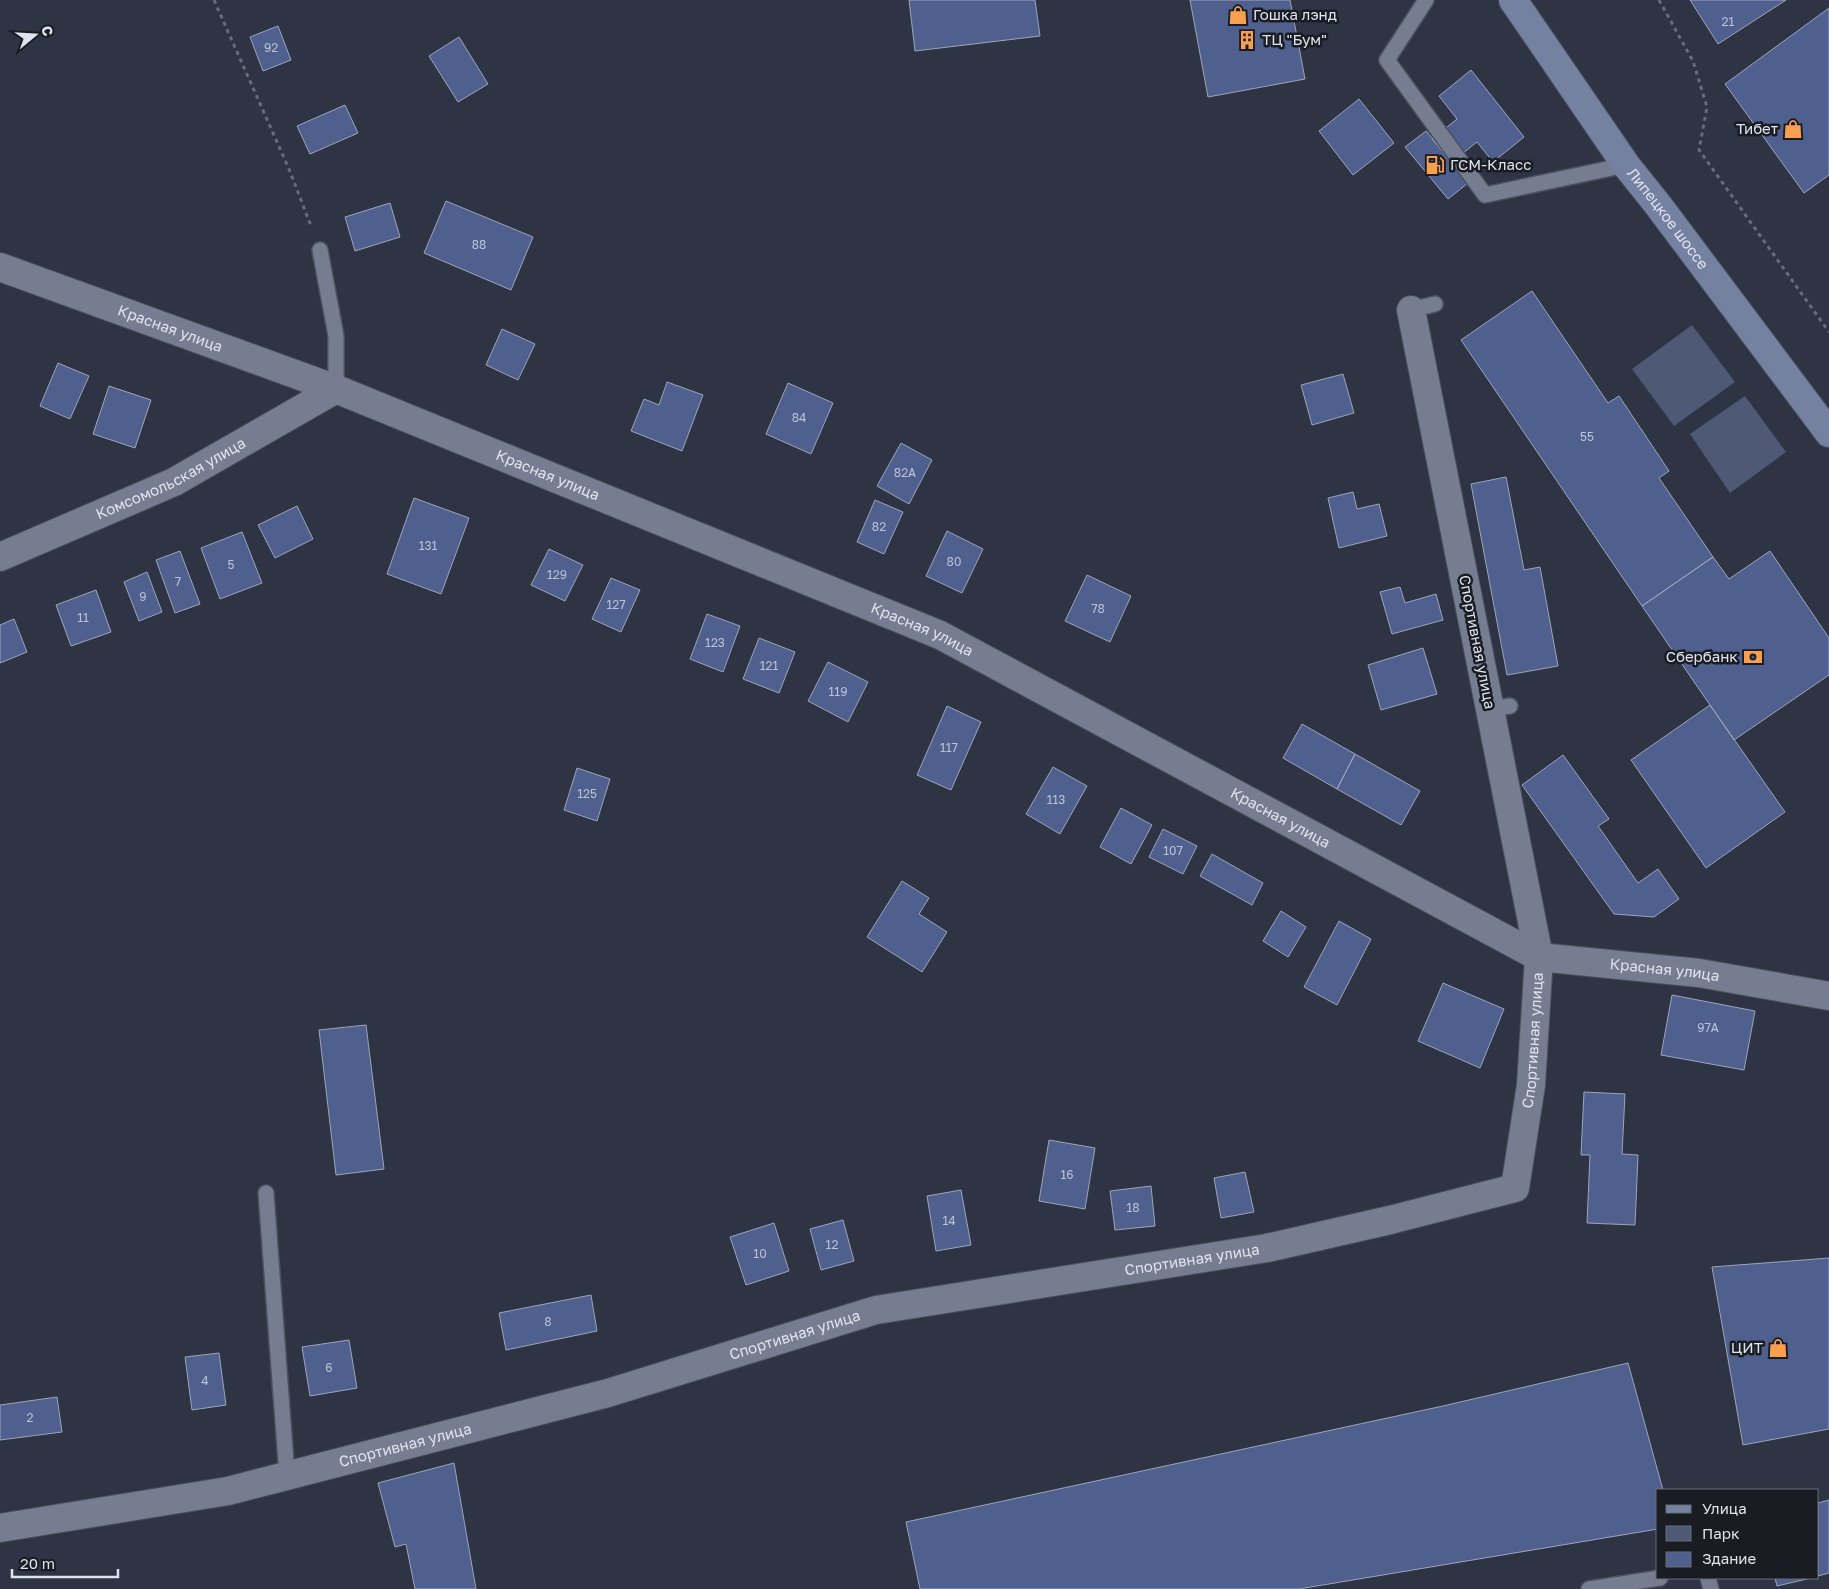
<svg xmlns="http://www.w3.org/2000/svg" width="1829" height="1589" font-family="'Golos Text',sans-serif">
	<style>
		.green { fill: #4e5976 }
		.building { fill: #50608e; stroke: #9da5b9 }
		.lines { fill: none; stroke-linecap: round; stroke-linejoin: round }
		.lane-casing { stroke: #4a505d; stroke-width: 18 }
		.street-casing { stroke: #4a505d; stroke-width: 30 }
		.secondary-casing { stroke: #4a505d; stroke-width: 30 }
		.path { stroke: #666c7a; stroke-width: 3; stroke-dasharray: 4 4; stroke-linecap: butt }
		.lane { stroke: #767d90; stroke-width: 15 }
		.street { stroke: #767d90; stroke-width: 28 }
		.secondary { stroke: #7581a1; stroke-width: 28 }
		.labels { text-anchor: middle; stroke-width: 5; stroke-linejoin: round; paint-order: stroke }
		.number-label { font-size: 12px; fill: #bbc2d5 }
		.poi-label { font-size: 15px; fill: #dfe3ed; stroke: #191c23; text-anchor: start }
		.street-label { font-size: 15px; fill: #dfe3ed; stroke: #191c23 }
	</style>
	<rect width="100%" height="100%" fill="#2e3444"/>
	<path class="green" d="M1692,325L1735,382L1674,426L1632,369Z
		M1745,396L1786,452L1730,493L1690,434Z"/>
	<path class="building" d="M909,0H1035L1040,36L915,51Z
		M1190,0H1290L1305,79L1208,97Z
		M1690,0H1786L1718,44Z
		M1829,8V175L1804,193L1725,84Z
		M278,26L291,60L263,71L250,37Z
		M459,37L488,84L458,102L429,56Z
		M1471,70L1524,137L1493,162L1477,142L1452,162L1432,139L1457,119L1439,96Z
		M1359,99L1394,143L1353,175L1319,131Z
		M345,105L358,133L310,154L297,126Z
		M1426,131L1468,183L1448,199L1405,147Z
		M446,201L533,237L511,290L424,253Z
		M390,203L400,237L355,251L345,217Z
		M1532,291L1608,403L1619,396L1669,471L1659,478L1713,557L1642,606L1461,340Z
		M502,329L535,344L518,380L486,365Z
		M58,363L89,376L70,419L40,406Z
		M1343,374L1354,413L1312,425L1301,385Z
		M667,382L703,395L682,451L631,431L644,399L659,405Z
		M788,383L833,403L811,454L766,434Z
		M109,386L151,400L135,448L93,434Z
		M901,443L932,460L909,504L877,486Z
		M1506,477L1524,570L1540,567L1558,666L1507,675L1471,484Z
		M1353,492L1357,509L1379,504L1387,536L1339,548L1328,498Z
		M414,498L469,518L441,594L387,574Z
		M875,500L903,512L884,554L857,542Z
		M297,506L313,539L275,558L258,525Z
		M947,531L983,549L962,593L926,576Z
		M242,532L262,583L220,599L201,548Z
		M549,549L583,565L565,601L531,585Z
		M180,551L200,604L175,613L156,560Z
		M1770,551L1829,638V675L1734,740L1642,606L1713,557L1729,579Z
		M147,572L162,612L139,621L124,582Z
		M1087,575L1131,596L1110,642L1065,621Z
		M611,578L640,590L621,632L592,619Z
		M1400,587L1405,603L1436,594L1443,620L1392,634L1380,592Z
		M96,590L111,632L71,646L56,605Z
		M707,614L740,626L723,672L690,659Z
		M14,619L27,652L0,663V625Z
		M759,638L795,652L779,693L743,679Z
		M1423,648L1437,694L1381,710L1368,665Z
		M828,662L868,682L848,722L808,701Z
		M1710,705L1785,812L1706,868L1631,760Z
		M947,706L981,722L951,790L917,775Z
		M1302,724L1355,754L1337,789L1283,758Z
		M1355,754L1420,791L1401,825L1337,789Z
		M1563,755L1609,819L1598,826L1638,883L1658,869L1679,899L1654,917L1614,914L1522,785Z
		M1053,767L1087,786L1060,834L1026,814Z
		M577,768L610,779L597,821L564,810Z
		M1121,808L1152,825L1131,864L1100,847Z
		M1163,829L1197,846L1183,874L1149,857Z
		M1212,854L1263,883L1252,905L1200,876Z
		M902,881L929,898L919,914L947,932L922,972L867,937Z
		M1281,911L1306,927L1288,957L1263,941Z
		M1339,921L1371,939L1337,1005L1304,987Z
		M1443,983L1504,1009L1480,1068L1418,1041Z
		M1672,995L1755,1011L1744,1070L1661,1055Z
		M366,1025L384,1169L336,1175L319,1030Z
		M1584,1092L1625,1094L1622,1154L1638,1155L1635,1225L1587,1223L1590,1155H1581Z
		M1049,1140L1095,1148L1085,1209L1039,1201Z
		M1245,1172L1254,1212L1221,1218L1214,1178Z
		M1151,1186L1155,1226L1115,1230L1110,1191Z
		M961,1190L971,1245L936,1251L927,1196Z
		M843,1220L854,1261L821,1270L810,1229Z
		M774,1223L789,1271L746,1285L730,1237Z
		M1829,1258V1429L1743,1445L1712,1267Z
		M591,1295L597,1331L506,1350L499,1313Z
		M349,1340L357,1388L310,1396L302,1347Z
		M219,1353L226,1405L192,1410L185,1357Z
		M1628,1363L1663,1490H1658V1529L1299,1589H920L906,1522L1443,1406Z
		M57,1397L62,1432L0,1440V1405Z
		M454,1463L476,1589H415L406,1544L395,1547L378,1483Z
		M1829,1500V1573L1818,1576V1503Z
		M1775,1578H1811L1777,1586Z"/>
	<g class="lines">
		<g class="lane-casing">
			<path id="lane" d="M1426,0L1387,60L1485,195L1626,165
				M320,250L336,336V389
				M1411,310L1435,304
				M1490,709L1510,706
				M266,1193L287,1476
				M1708,1578L1711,1589
				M1589,1589L1660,1578"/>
		</g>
		<g class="street-casing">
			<g id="street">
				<path id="s1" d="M0,267L336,389L940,635L1539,957L1699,973L1829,996"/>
				<path id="s2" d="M0,557L174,482L336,389"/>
				<path id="s3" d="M0,1528L228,1491L608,1393L876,1310L1267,1248L1390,1220L1515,1188L1531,1085L1539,957L1411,310"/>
			</g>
		</g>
		<g class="secondary-casing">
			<g id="secondary">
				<path id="s4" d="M1513,0L1626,165L1658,205L1829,433"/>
			</g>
		</g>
		<path class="path" d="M214,0L289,169L311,226
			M1659,0L1693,61L1707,107L1699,150L1829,332"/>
		<use href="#lane" class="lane"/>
		<use href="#street" class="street"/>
		<use href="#secondary" class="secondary"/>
	</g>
	<defs>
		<g id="shop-bare" transform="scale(1.5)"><path d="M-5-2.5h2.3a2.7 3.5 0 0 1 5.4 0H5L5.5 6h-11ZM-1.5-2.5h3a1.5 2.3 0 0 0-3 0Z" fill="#fa9f50" stroke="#191c23" stroke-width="2.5" paint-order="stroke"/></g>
		<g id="building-bare" transform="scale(1.5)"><path d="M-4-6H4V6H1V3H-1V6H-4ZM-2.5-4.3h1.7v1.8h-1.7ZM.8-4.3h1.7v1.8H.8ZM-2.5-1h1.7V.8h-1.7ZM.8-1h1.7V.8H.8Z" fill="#fa9f50" stroke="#191c23" stroke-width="2.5" paint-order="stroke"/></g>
		<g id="fuel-bare" transform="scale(1.5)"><path d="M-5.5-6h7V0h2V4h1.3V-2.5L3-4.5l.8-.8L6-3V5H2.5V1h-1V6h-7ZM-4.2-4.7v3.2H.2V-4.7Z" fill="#fa9f50" stroke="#191c23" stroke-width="2.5" paint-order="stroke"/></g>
		<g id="bank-bare" transform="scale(1.5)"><path d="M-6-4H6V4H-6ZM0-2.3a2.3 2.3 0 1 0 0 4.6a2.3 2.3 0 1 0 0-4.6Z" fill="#fa9f50" stroke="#191c23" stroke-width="2.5" paint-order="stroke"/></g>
	</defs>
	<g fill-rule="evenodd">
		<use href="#shop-bare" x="1238" y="15"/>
		<use href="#building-bare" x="1247" y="40"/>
		<use href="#shop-bare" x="1793" y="129"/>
		<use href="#fuel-bare" x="1435" y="165"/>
		<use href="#bank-bare" x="1753" y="657"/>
		<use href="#shop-bare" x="1778" y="1348"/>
	</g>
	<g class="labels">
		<g class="number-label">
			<text x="1728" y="26">21</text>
			<text x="271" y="52">92</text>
			<text x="479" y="249">88</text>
			<text x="799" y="422">84</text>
			<text x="1587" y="441">55</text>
			<text x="905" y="477">82А</text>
			<text x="879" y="531">82</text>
			<text x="428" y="550">131</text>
			<text x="954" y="566">80</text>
			<text x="231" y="569">5</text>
			<text x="557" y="579">129</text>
			<text x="178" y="586">7</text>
			<text x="143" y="601">9</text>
			<text x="616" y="609">127</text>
			<text x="1098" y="613">78</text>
			<text x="83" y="622">11</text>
			<text x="715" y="647">123</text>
			<text x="769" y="670">121</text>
			<text x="838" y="696">119</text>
			<text x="949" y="752">117</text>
			<text x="587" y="798">125</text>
			<text x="1056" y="804">113</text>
			<text x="1173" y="855">107</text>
			<text x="1708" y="1032">97А</text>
			<text x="1067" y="1179">16</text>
			<text x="1133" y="1212">18</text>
			<text x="949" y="1225">14</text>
			<text x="832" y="1249">12</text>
			<text x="760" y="1258">10</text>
			<text x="548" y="1326">8</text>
			<text x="329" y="1372">6</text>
			<text x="205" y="1385">4</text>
			<text x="30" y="1422">2</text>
		</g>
		<g class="poi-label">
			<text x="1253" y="20">Гошка лэнд</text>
			<text x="1262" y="45">ТЦ "Бум"</text>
			<text x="1778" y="134" text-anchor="end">Тибет</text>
			<text x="1450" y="170">ГСМ-Класс</text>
			<text x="1738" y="662" text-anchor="end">Сбербанк</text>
			<text x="1763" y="1353" text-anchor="end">ЦИТ</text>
		</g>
		<g class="street-label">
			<text dy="5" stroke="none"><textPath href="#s4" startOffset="268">Липецкое шоссе</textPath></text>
			<text dy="5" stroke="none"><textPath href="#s1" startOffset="181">Красная улица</textPath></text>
			<text dy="5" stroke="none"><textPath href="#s1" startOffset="586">Красная улица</textPath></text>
			<text dy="5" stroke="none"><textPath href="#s2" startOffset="188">Комсомольская улица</textPath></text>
			<text dy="5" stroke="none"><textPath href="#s1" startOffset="991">Красная улица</textPath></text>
			<text transform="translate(1477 642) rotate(79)" y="5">Спортивная улица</text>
			<text dy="5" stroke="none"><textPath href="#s1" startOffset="1396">Красная улица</textPath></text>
			<text dy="5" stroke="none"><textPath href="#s1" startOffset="1816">Красная улица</textPath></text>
			<text dy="5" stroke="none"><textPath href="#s3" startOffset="1704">Спортивная улица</textPath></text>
			<text dy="5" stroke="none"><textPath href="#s3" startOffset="1224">Спортивная улица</textPath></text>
			<text dy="5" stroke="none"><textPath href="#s3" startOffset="819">Спортивная улица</textPath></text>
			<text dy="5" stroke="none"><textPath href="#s3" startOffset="414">Спортивная улица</textPath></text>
		</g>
	</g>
	<rect x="1656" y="1489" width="162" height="90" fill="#191c23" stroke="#686c74"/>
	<rect x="1666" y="1505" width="25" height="8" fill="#7581a1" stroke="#686c74"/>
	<text x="1702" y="1514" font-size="15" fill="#dfe3ed">Улица</text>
	<rect x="1666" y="1526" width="25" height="15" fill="#4e5976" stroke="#686c74"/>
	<text x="1702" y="1539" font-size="15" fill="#dfe3ed">Парк</text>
	<rect x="1666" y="1552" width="25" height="15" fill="#50608e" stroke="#686c74"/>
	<text x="1702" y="1564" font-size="15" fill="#dfe3ed">Здание</text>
	<g transform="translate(35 35) rotate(72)" stroke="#191c23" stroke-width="4" paint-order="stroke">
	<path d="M0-4L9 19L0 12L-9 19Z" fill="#dfe3ed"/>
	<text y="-8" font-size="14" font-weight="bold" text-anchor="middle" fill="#dfe3ed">С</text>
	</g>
	<path d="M12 1569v8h106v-8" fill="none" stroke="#dfe3ed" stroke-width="2.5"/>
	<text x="20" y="1569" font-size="15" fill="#dfe3ed" stroke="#191c23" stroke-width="4" paint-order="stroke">20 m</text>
</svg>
